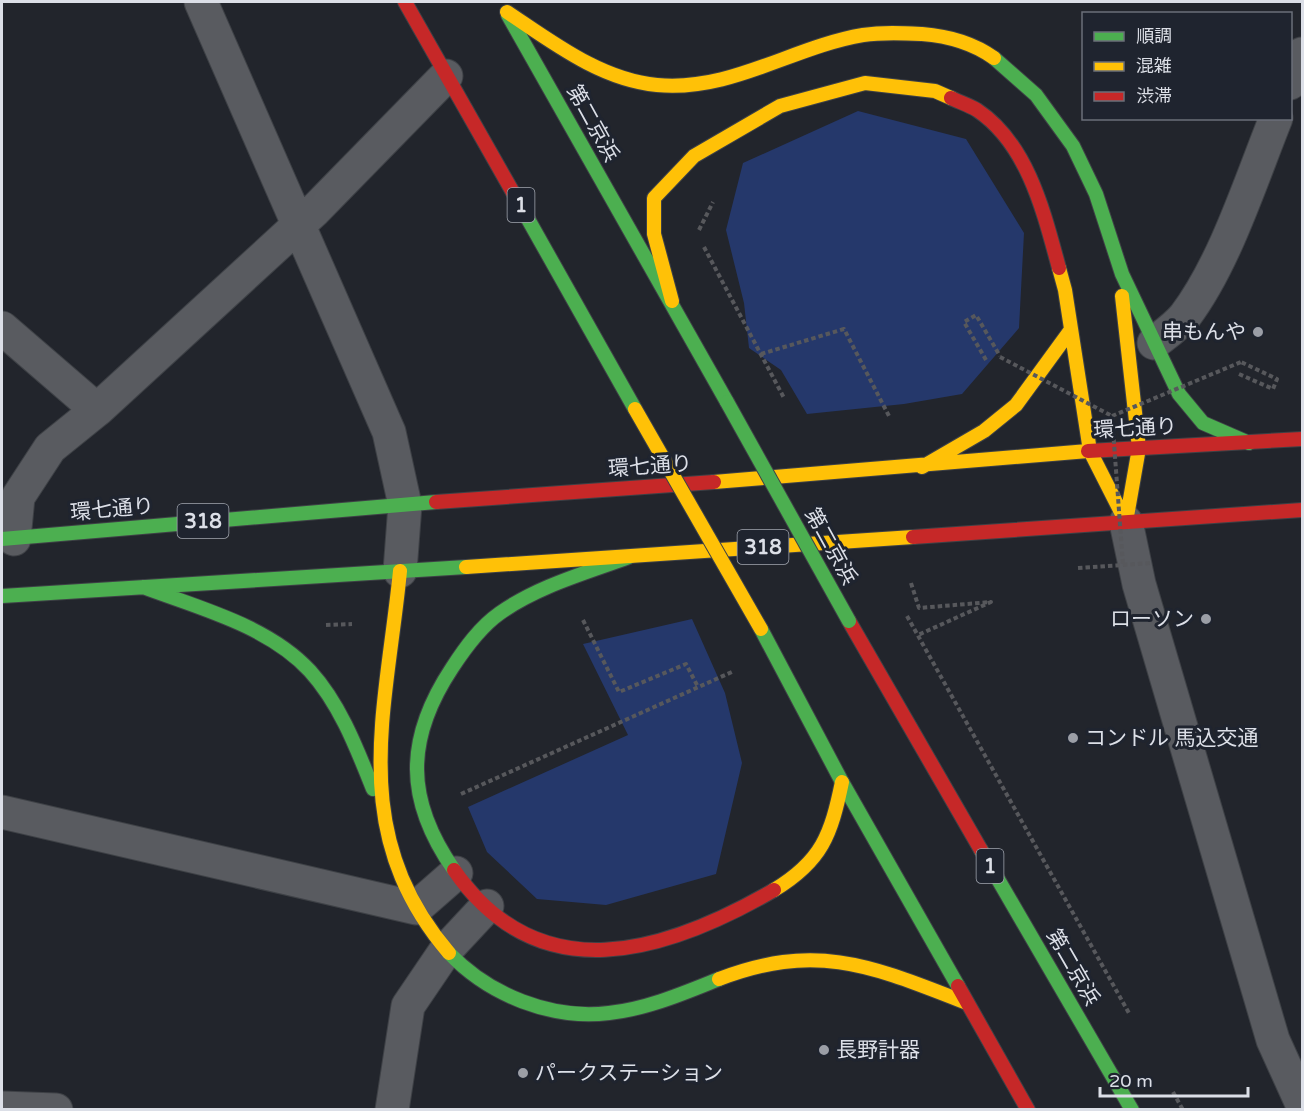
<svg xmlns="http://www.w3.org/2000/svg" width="1304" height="1111" font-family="'Varela Round','Noto Sans JP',sans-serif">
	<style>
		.green { fill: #25386b }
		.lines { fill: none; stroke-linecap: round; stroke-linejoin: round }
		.street-casing { stroke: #3e4146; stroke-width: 35 }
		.fast-casing { stroke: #3e4146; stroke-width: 16 }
		.slow-casing { stroke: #3e4146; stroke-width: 16 }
		.jam-casing { stroke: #3e4146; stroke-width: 16 }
		.path { stroke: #57585c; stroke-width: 4; stroke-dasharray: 4.5 3; stroke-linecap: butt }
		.street { stroke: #595b60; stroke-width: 33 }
		.fast { stroke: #4caf50; stroke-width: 14 }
		.slow { stroke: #ffc107; stroke-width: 14 }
		.jam { stroke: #c62828; stroke-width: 14 }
		.fast-bridge-casing { stroke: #3e4146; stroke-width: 16; stroke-linecap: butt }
		.slow-bridge-casing { stroke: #3e4146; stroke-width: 16; stroke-linecap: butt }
		.path-bridge { stroke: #57585c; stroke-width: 4; stroke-dasharray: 4.5 3; stroke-linecap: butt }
		.fast-bridge { stroke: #4caf50; stroke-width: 14 }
		.slow-bridge { stroke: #ffc107; stroke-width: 14 }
		.poi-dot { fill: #9b9ea6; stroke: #1f242f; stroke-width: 2 }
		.labels { text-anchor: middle; stroke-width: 6; stroke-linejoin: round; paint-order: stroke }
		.shield { fill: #1f242f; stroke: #a3a7b0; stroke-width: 1.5 }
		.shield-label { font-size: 20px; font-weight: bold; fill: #dcdfe7 }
		.street-label { font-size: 21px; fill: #dcdfe7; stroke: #1f242f }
		.poi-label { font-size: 21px; fill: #dcdfe7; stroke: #1f242f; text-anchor: start }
	</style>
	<rect width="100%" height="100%" fill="#22252c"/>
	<path class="green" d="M858,111L966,139L1024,233L1019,328L962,394L904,404L807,414L781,370L749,348L744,303L726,230L743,163Z
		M692,619L725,693L742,763L716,874L606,905L537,899L487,852L468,807L628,735L583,644Z"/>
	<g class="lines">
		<g class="street-casing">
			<path id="street" d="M201,2L389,432L405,505L400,571
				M1290,83L1302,54
				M2,328L97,410
				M1154,343C1164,335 1177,326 1185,316C1225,263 1251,180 1276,118
				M1126,522L1139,584L1273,1040L1302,1104
				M14,539L18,497L50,448L97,410L315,210L446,76
				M2,812L416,908L456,873
				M2,1108L56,1110
				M392,1110L408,1006L446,950L487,906"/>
		</g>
		<g class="fast-casing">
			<path id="fast" d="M508,15L727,402
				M994,58L1036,95L1073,146L1096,194L1122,274L1179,394L1203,423L1249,443
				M515,196L635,409
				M2,539L436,502
				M143,587C199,608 269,626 310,671C340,704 357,749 373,789
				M2,596L466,567
				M761,629L842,782L958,986
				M981,850L1132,1110
				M454,870C405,800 405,739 452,668C465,648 480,627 500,613C538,586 586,573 629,557
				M449,953C489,995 551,1020 609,1013C647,1009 684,993 719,979"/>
		</g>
		<g class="slow-casing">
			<path id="slow" d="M507,12C552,42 601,80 657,85C731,92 792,47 863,35C883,32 902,33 922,34C948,36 973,43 994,58
				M1059,268L1065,290L1090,451L1126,522
				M1122,296L1139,448L1126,522
				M672,301L654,234V198L694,156L780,106L865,83L935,91L951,98
				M922,467L984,431L1016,405L1070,331
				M714,482L1088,451
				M466,567L913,537
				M400,571C386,713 346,832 449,953
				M774,890C822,861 831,835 842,782
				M719,979C818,941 874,967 967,1003"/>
		</g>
		<g class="jam-casing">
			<path id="jam" d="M405,2L515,196
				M951,98C959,102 969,105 977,110C1028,144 1044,213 1059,268
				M1088,451L1302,439
				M436,502L714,482
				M913,537L1302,510
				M849,621L981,850
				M454,870C539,993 665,953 774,890
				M958,986L1028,1110"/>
		</g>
		<path class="path" d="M699,230L713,202
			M704,247L784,398
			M761,354L844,329L890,418
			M986,360L964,322L976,315L1000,356
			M1239,374L1273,389L1277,379L1241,362
			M911,583L919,608L991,602L918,635
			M907,616L1130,1015
			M583,620L619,692L686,664L698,687
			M326,625L352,624
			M461,794L734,671
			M1173,1092L1183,1110"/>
		<use href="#street" class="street"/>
		<use href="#fast" class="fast"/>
		<use href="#slow" class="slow"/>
		<use href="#jam" class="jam"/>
		<g class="fast-bridge-casing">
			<path id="fast-bridge" d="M727,402L849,621"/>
		</g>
		<g class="slow-bridge-casing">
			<path id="slow-bridge" d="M635,409L761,629"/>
		</g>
		<path class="path-bridge" d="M1000,357L1112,416L1123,565
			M1112,416L1241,362
			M1078,568L1151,563"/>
		<use href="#fast-bridge" class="fast-bridge"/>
		<use href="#slow-bridge" class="slow-bridge"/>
	</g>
	<g class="poi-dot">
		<circle cx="1258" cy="332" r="6"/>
		<circle cx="1206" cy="619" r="6"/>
		<circle cx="1073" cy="738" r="6"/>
		<circle cx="824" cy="1050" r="6"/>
		<circle cx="523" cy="1073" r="6"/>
	</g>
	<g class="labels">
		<g class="shield">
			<rect x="507.5" y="188" width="27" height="34" rx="4.5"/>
			<rect x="177.5" y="504" width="51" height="34" rx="4.5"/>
			<rect x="737.5" y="530" width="51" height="34" rx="4.5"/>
			<rect x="976.5" y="849" width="27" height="34" rx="4.5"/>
		</g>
		<g class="shield-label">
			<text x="521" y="212">1</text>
			<text x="203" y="528">318</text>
			<text x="763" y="554">318</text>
			<text x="990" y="873">1</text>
		</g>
		<g class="street-label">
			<text transform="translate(593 123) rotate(61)" y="7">第二京浜</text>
			<text transform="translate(1135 428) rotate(-3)" y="7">環七通り</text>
			<text transform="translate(650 466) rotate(-4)" y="7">環七通り</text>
			<text transform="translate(112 509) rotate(-5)" y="7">環七通り</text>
			<text transform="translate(831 546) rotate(61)" y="7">第二京浜</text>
			<text transform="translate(1073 967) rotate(60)" y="7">第二京浜</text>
		</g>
		<g class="poi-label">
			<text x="1246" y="339" text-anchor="end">串もんや</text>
			<text x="1194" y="626" text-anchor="end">ローソン</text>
			<text x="1085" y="745">コンドル 馬込交通</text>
			<text x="836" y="1057">長野計器</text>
			<text x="535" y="1080">パークステーション</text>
		</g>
	</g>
	<rect width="1304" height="1111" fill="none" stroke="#dcdfe7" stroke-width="6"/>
	<rect x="1082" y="12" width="210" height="108" fill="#1f242f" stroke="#6b6f79" stroke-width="1.5"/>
	<rect x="1094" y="32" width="30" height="9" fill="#4caf50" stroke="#6b6f79" stroke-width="1.5"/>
	<text x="1136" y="42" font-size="18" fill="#dcdfe7">順調</text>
	<rect x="1094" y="62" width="30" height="9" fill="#ffc107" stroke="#6b6f79" stroke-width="1.5"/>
	<text x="1136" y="72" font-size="18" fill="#dcdfe7">混雑</text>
	<rect x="1094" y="92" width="30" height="9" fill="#c62828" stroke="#6b6f79" stroke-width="1.5"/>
	<text x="1136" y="102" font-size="18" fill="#dcdfe7">渋滞</text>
	<path d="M1100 1087v9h148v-9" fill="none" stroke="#dcdfe7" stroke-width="3"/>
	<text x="1109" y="1087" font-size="18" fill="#dcdfe7" stroke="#1f242f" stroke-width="4.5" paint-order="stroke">20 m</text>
</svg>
